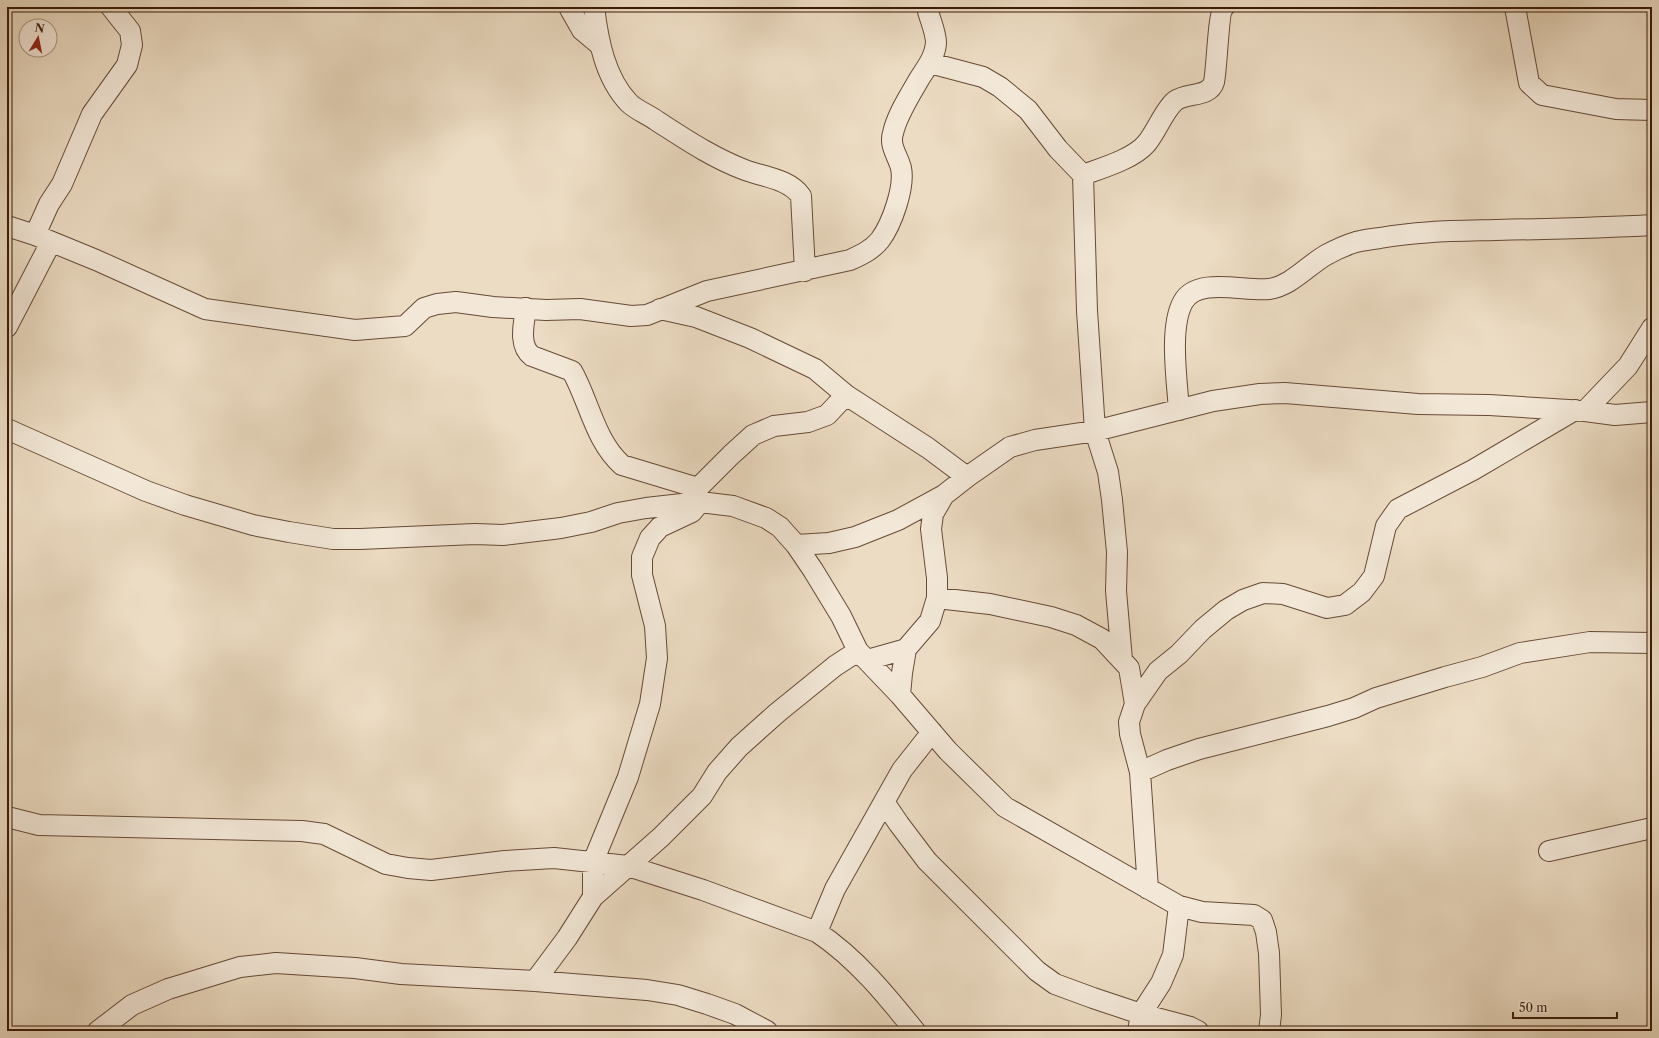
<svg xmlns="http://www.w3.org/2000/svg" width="1659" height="1038" font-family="'Libre Caslon Text',serif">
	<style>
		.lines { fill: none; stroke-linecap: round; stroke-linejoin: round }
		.minor-casing { stroke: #664a37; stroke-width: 22 }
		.minor { stroke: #f3e8d8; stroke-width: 20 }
	</style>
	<rect width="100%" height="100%" fill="#ecdcc3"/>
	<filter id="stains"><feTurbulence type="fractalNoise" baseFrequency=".005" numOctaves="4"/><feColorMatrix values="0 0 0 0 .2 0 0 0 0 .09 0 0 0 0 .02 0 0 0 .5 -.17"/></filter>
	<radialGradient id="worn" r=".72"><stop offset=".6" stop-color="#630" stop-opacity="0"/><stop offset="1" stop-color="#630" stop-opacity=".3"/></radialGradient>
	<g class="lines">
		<g class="minor-casing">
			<path id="minor" d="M569,7L582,30L600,45
				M594,7C598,40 605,78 629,103C636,110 649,115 657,121C685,139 713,158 745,170C764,177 789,179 801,196L805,271
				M1515,7L1529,83L1542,95L1616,109L1652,110
				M930,63L983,77L1000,87L1028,110L1058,149L1083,175L1087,311L1093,400L1095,431L1108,472L1112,500L1117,552L1116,591L1122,660
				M1083,175C1102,168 1133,159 1146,144C1156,133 1164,110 1175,101C1187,92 1209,98 1214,82C1217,68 1218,13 1224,7
				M7,226L35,235L96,260L205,309L355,330L405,326L424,308L437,304L456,302L493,307L546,310L580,309L631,316L647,315L707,291L850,260C861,255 872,250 880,240C892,224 905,187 901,168C898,156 889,146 893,133C897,115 909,97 918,81C925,69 935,58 936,43C936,31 929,18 927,7
				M35,235L49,204L62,184L92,114L127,65L132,45L130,31L111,7
				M526,308C524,323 518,346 532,356L572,371C589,401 595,441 622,465L698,488
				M660,309L696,317L750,338L815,369L846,395L928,448L967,477
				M7,327L51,242
				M1179,410C1177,381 1169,327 1183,302C1197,276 1245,292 1269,289C1291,286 1307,266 1326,255C1335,250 1346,245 1356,242C1364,240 1372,239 1380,238C1418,231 1456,231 1495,230C1547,229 1600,228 1652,225
				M1585,411L1628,366L1652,328
				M7,429L146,491L185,505L253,525L289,532L333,539H360L475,534L503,535L561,528L591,522L618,513L646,508L700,502L733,506L766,518L780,527L796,545L813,570L841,616L858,651L900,695L948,751L1005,807L1179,906L1202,912L1254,915L1262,920L1266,932L1269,953L1271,1015L1269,1031
				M698,488L731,455L753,435L774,426L808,422L827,415L846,395
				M796,545L829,543L855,537L898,520L944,495L967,477L1010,447L1035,440L1095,431L1213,401L1260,394L1285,393L1418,404L1489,405L1585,411L1615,415L1652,412
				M937,598L990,604L1051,617L1076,625L1102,639L1129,668L1135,704
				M867,660L906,649
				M900,695L902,673L906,649L930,621L937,598V578L931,529L933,514L944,495
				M1140,772L1167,760L1199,749L1328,716L1354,708L1376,698L1445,677L1482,667L1520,653L1590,642L1652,643
				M884,802L899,824L927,861L1037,971L1055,984L1093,998L1141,1014L1190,1027L1198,1031
				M7,817L39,825L302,831L324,834L386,864L408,868L431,870L505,861L554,858L628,866L703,890L817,932C856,958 886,995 915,1031
				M1549,851L1652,828
				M1148,889L1140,772L1130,734L1129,722L1135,704L1158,671L1179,654L1203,629L1226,610L1243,600L1263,593L1283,594L1327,608L1345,605L1362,592L1374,576L1386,526L1398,509L1473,470L1575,410
				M593,897V862L628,777L650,704L657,658L655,626L642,575V557L650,538L660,527L692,512L700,502
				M817,932L835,889L902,770L932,732
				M535,981L567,938L593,897L661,837L702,796L717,772L739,747L777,713L835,666L858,651
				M98,1031L132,1005L168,989L240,967L276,963L355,968L401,974L535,981L647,990L678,995L707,1004L735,1014L767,1031
				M1138,1031L1141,1014L1161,983L1173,955L1179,906"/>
		</g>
		<use href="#minor" class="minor"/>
	</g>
	<rect width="1659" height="1038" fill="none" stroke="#ecdcc3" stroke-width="24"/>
	<rect x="8" y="8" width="1643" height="1022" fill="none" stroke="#391a08" stroke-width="2"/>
	<rect x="12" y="12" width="1635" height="1014" fill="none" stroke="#391a08"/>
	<g transform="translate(38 38) rotate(10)"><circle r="19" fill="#f3e8d8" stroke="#a99685"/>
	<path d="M0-3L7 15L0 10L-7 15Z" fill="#8f2418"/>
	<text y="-6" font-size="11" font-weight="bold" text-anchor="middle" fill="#391a08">N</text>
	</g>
	<path d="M1513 1012v6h104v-6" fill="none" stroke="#391a08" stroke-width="2"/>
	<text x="1519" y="1012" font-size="12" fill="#391a08" stroke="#f3e8d8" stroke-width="3" paint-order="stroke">50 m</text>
	<rect width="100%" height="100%" filter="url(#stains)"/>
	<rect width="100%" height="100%" fill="url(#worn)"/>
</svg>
